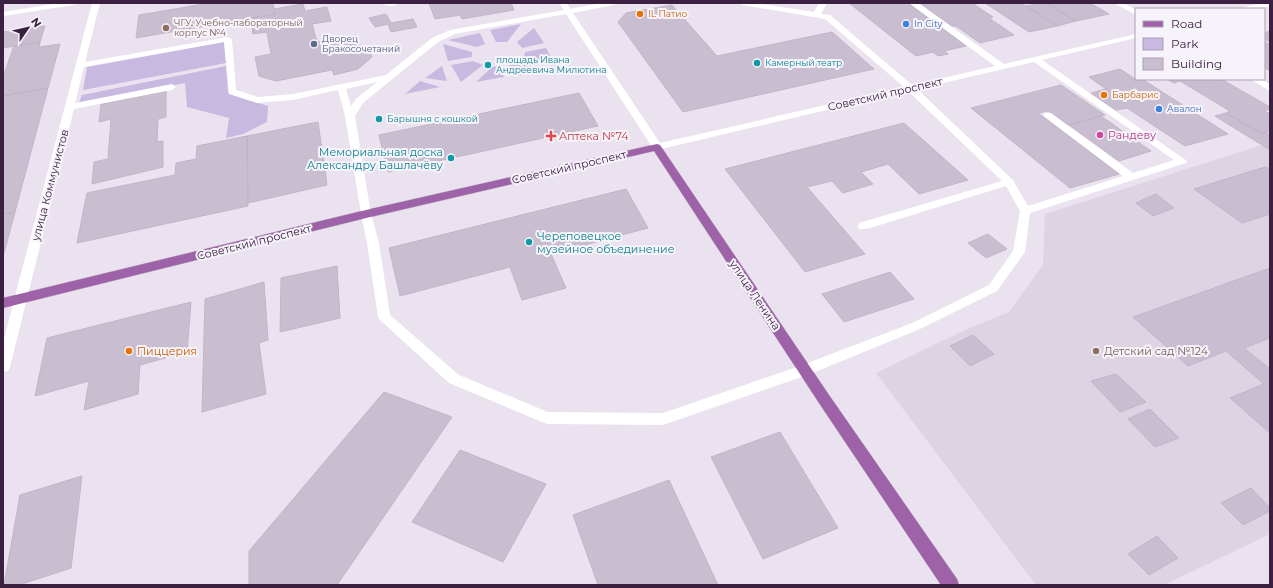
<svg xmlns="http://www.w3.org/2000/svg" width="1273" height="588" font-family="Montserrat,sans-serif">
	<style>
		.built { fill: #ddd3e2 }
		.green { fill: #c8b9e1 }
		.building { fill: #c9becf; stroke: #c2b4c8 }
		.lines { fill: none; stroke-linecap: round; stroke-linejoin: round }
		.major-casing { stroke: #c8c1ca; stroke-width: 1 }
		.minor { fill: #fff; fill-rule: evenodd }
		.major { fill: #9d62a8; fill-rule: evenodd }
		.food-dot { fill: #e8710a; stroke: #f7f3fa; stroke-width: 1.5 }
		.shop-dot { fill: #3f7fe0; stroke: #f7f3fa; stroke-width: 1.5 }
		.education-dot { fill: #8d6e63; stroke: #f7f3fa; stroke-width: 1.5 }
		.service-dot { fill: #5c6f8a; stroke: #f7f3fa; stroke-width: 1.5 }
		.culture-dot { fill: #0f9aa8; stroke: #f7f3fa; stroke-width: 1.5 }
		.hotel-dot { fill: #d1479c; stroke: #f7f3fa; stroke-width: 1.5 }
		.health-dot { fill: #e0444e; stroke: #f7f3fa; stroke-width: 1.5 }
		.labels { text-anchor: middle; stroke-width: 4; stroke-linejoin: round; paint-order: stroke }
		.far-food-label { font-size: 9px; fill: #c56008; stroke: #f7f3fa; text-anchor: start }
		.far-education-label { font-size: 9px; fill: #785e54; stroke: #f7f3fa; text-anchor: start }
		.far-shop-label { font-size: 9px; fill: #366cbe; stroke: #f7f3fa; text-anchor: start }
		.far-service-label { font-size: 9px; fill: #4e5e75; stroke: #f7f3fa; text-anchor: start }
		.far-culture-label { font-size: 9px; fill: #0d838f; stroke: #f7f3fa; text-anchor: start }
		.street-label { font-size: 11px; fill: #3b2041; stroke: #f7f3fa }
		.hotel-label { font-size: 11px; fill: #b23c85; stroke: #f7f3fa; text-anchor: start }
		.health-label { font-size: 11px; fill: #be3a42; stroke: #f7f3fa; text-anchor: start }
		.culture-label { font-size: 11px; fill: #0d838f; stroke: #f7f3fa; text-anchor: end }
		.food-label { font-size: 11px; fill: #c56008; stroke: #f7f3fa; text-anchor: start }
		.education-label { font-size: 11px; fill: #785e54; stroke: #f7f3fa; text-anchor: start }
	</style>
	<rect width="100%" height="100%" fill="#eae2ee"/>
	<path class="built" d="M1262,145L1270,150V534L1164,585H1036L876,373L967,329L1009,312L1043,265L1045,214Z"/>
	<path class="green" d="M521,24L507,42H496L490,30Z
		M534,28L544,43L522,48L517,42Z
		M480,33L485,44L477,47L448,40Z
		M224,42L226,63L83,90L87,67Z
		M443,44L472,52V57L448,61Z
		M546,48L555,65L524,57L525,52Z
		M473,61L483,65L461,82L451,65Z
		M518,61L546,69L515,76L509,65Z
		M226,66L228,93L268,106L267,122L243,134L226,138L229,118L187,107L185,83L79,103L82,95Z
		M442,66L447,81L425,78Z
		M500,66L504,77L476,82L492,67Z
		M420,81L440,87L405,94Z"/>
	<path class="building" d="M210,3H273L275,14L136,38L139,15Z
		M429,3H511L514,10L462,19L460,15L435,19Z
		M849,3H908L966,46L944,51L948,54L938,56L933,52L916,56Z
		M920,3H972L993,17L989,18L1014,35L980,43L956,26H952Z
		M985,3H1021L1057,26L1029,32Z
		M1041,3H1046L1076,21L1057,26L1026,6Z
		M1046,3H1090L1109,14L1076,21Z
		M303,4L305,11L327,7L331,21L312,24L317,42L356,35L361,48L367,47L372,57L358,69L334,75L332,70L276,81L259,76L255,57L271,54L267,32L253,34L251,18L275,14L274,9Z
		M672,5L717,56L832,32L874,69L683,112L618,22L626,13Z
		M386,14L391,23L413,19L417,27L391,32L388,24L375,27L369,18Z
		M45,26L40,42L3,48V32Z
		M1270,31V42L1264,39V33Z
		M1264,41L1270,45V71L1264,67Z
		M40,42L39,47L60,44L48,88L3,96V77L14,46Z
		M1120,69L1135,79H1142L1228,134L1185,146L1127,108L1116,110L1091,93L1106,89L1089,77Z
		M1167,79H1221L1270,107V109L1264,111L1270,114V131L1262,134L1226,113L1230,111L1180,81L1174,83Z
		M1061,85L1105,115L1068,125L1048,111L1038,113L1119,174L1070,188L971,108Z
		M48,88L15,212L3,214V96Z
		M166,91V117L158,119L157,142L163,141V167L92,184L94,162L108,159L111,119L99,122L101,104Z
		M579,93L598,126L388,172L379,135Z
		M1226,113L1262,134L1266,133L1270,135V150L1215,116Z
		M1101,116L1151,151L1119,161L1069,125Z
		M318,122L327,185L248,203L247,136Z
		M904,123L968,180L919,194L888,164L861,172L873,184L843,193L832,181L807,187L865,254L805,272L725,169Z
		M247,136L248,206L77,243L87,193L175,175L176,163L196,159L197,146Z
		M1265,167L1270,169V214L1242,223L1194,189Z
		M626,189L648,228L551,254L566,288L522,300L510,267L400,296L389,248Z
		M1156,194L1174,208L1153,216L1136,203Z
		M15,212L3,257V214Z
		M988,234L1007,249L986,258L968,243Z
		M337,266L340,318L280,332L281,278Z
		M1270,268V338L1244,348L1270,369V433L1230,398L1264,384L1226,351L1188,366L1133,317Z
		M890,272L914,299L844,322L822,294Z
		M264,282L268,340L259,343L266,394L202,412L205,299Z
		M191,302L187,352L140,365L138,394L84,410L89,381L35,396L47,338Z
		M973,335L994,354L970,366L950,346Z
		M1116,374L1146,402L1120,412L1091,381Z
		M384,392L452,417L337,585H249V551Z
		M1150,409L1179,438L1155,447L1128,419Z
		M780,432L838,528L763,559L711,457Z
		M460,450L546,484L503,562L412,522Z
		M82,476L71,568L19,585H4L20,495Z
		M669,480L718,585H598L573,515Z
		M1251,488L1270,508V511L1243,525L1221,503Z
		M1157,536L1178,558L1149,575L1128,554Z"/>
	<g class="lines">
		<g class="major-casing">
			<path id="major" d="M657,144L660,145L829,395L957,579L959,585H941L819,403L654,151L366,218L3,308V298L366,210Z"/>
		</g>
		<path class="minor" d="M59,3H78L74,5L3,16V12Z
			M92,3H100L85,62L228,37L232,39L236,90L258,97L293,94L386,75L432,38L450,30L564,10L559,3H567L570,9L601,3H618L614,5L573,13L660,143L904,87L825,19L742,5L738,3H756L814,12L819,3H827L821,14L830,15L912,85L995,66L909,3H918L1004,64L1136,34V38L1042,60L1187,161L1186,163L1030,213L1025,252L997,291L920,329L810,374L663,425L547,424L542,422L449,383L380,320L378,317L367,243L361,214L345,116L338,90L293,100L257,103L229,94L224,42L84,67L75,103L172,84L176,87L172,90L74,109L10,367L8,371L3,372V342ZM566,14L652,147L657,150L908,91L1002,181L859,223L858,226L859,229H867L1006,186L1020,211L1013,251L989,285L912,323L800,366L663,413L548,412L459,375L390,315L379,243L371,214L355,116L363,103L438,42L455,34ZM1034,62L1174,160L1133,173L1051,113H1045L1043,115L1045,117L1123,176L1028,206L1013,180L917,89ZM377,82L356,99L351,106L346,89Z
			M382,3H399C395,7 386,7 382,3Z
			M1114,3H1124L1136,10V15Z
			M1264,3H1270V6L1258,9H1243L1244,7Z
			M1250,79H1260L1270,84V91Z"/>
		<use href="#major" class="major"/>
	</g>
	<g class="food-dot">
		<circle cx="640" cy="14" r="4"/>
		<circle cx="1104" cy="95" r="4"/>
		<circle cx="129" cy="351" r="4"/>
	</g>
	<g class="shop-dot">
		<circle cx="906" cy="24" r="4"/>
		<circle cx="1159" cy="109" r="4"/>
	</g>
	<g class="education-dot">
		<circle cx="166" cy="28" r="4"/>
		<circle cx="1096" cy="351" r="4"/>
	</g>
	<circle class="service-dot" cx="314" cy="44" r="4"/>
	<g class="culture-dot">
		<circle cx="757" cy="63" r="4"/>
		<circle cx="488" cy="65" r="4"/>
		<circle cx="379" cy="119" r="4"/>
		<circle cx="451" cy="158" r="4"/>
		<circle cx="529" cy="242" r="4"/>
	</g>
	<circle class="hotel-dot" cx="1100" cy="135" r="4"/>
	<path class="health-dot" d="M549 130h4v4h4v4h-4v4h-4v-4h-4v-4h4z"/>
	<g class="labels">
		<g class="far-food-label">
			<text x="648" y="17">IL Патио</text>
			<text x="1112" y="98">Барбарис</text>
		</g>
		<g class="far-education-label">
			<text x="174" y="26">ЧГУ. Учебно-лабораторный<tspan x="174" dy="10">корпус №4</tspan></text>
		</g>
		<g class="far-shop-label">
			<text x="914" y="27">In City</text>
			<text x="1167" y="112">Авалон</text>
		</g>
		<g class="far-service-label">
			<text x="322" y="42">Дворец<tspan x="322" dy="10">Бракосочетаний</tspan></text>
		</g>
		<g class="far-culture-label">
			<text x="496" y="63">площадь Ивана<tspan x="496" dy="10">Андреевича Милютина</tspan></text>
			<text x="765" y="66">Камерный театр</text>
			<text x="387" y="122">Барышня с кошкой</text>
		</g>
		<g class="street-label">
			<text transform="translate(885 94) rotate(-13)" y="4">Советский проспект</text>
			<text transform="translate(569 167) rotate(-13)" y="4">Советский проспект</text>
			<text transform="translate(50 185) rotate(-75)" y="4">улица Коммунистов</text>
			<text transform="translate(254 242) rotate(-14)" y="4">Советский проспект</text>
			<text transform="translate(755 295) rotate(56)" y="4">улица Ленина</text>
		</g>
		<g class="hotel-label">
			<text x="1108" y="139">Рандеву</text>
		</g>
		<g class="health-label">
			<text x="559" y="140">Аптека №74</text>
		</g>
		<g class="culture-label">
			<text x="443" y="156">Мемориальная доска<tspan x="443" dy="13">Александру Башлачёву</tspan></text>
			<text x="537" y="240" text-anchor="start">Череповецкое<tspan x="537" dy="13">музейное объединение</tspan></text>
		</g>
		<g class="food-label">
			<text x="137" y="355">Пиццерия</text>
		</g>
		<g class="education-label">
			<text x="1104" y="355">Детский сад №124</text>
		</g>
	</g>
	<rect width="1273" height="588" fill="none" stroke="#3b2041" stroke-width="8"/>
	<rect x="1135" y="8" width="130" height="72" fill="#f7f3fa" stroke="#ac9fb0"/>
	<rect x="1143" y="21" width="20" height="6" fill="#9d62a8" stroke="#ac9fb0"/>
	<text x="1171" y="28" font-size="12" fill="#3b2041">Road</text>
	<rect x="1143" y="38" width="20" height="12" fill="#c8b9e1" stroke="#ac9fb0"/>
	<text x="1171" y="48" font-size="12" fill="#3b2041">Park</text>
	<rect x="1143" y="58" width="20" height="12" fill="#c9becf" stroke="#ac9fb0"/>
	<text x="1171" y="68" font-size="12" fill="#3b2041">Building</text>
	<g transform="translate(28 28) rotate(56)" stroke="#f7f3fa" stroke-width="3" paint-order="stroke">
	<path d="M0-3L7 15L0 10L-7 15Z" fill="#3b2041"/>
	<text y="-6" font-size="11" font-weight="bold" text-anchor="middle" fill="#3b2041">N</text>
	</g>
</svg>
